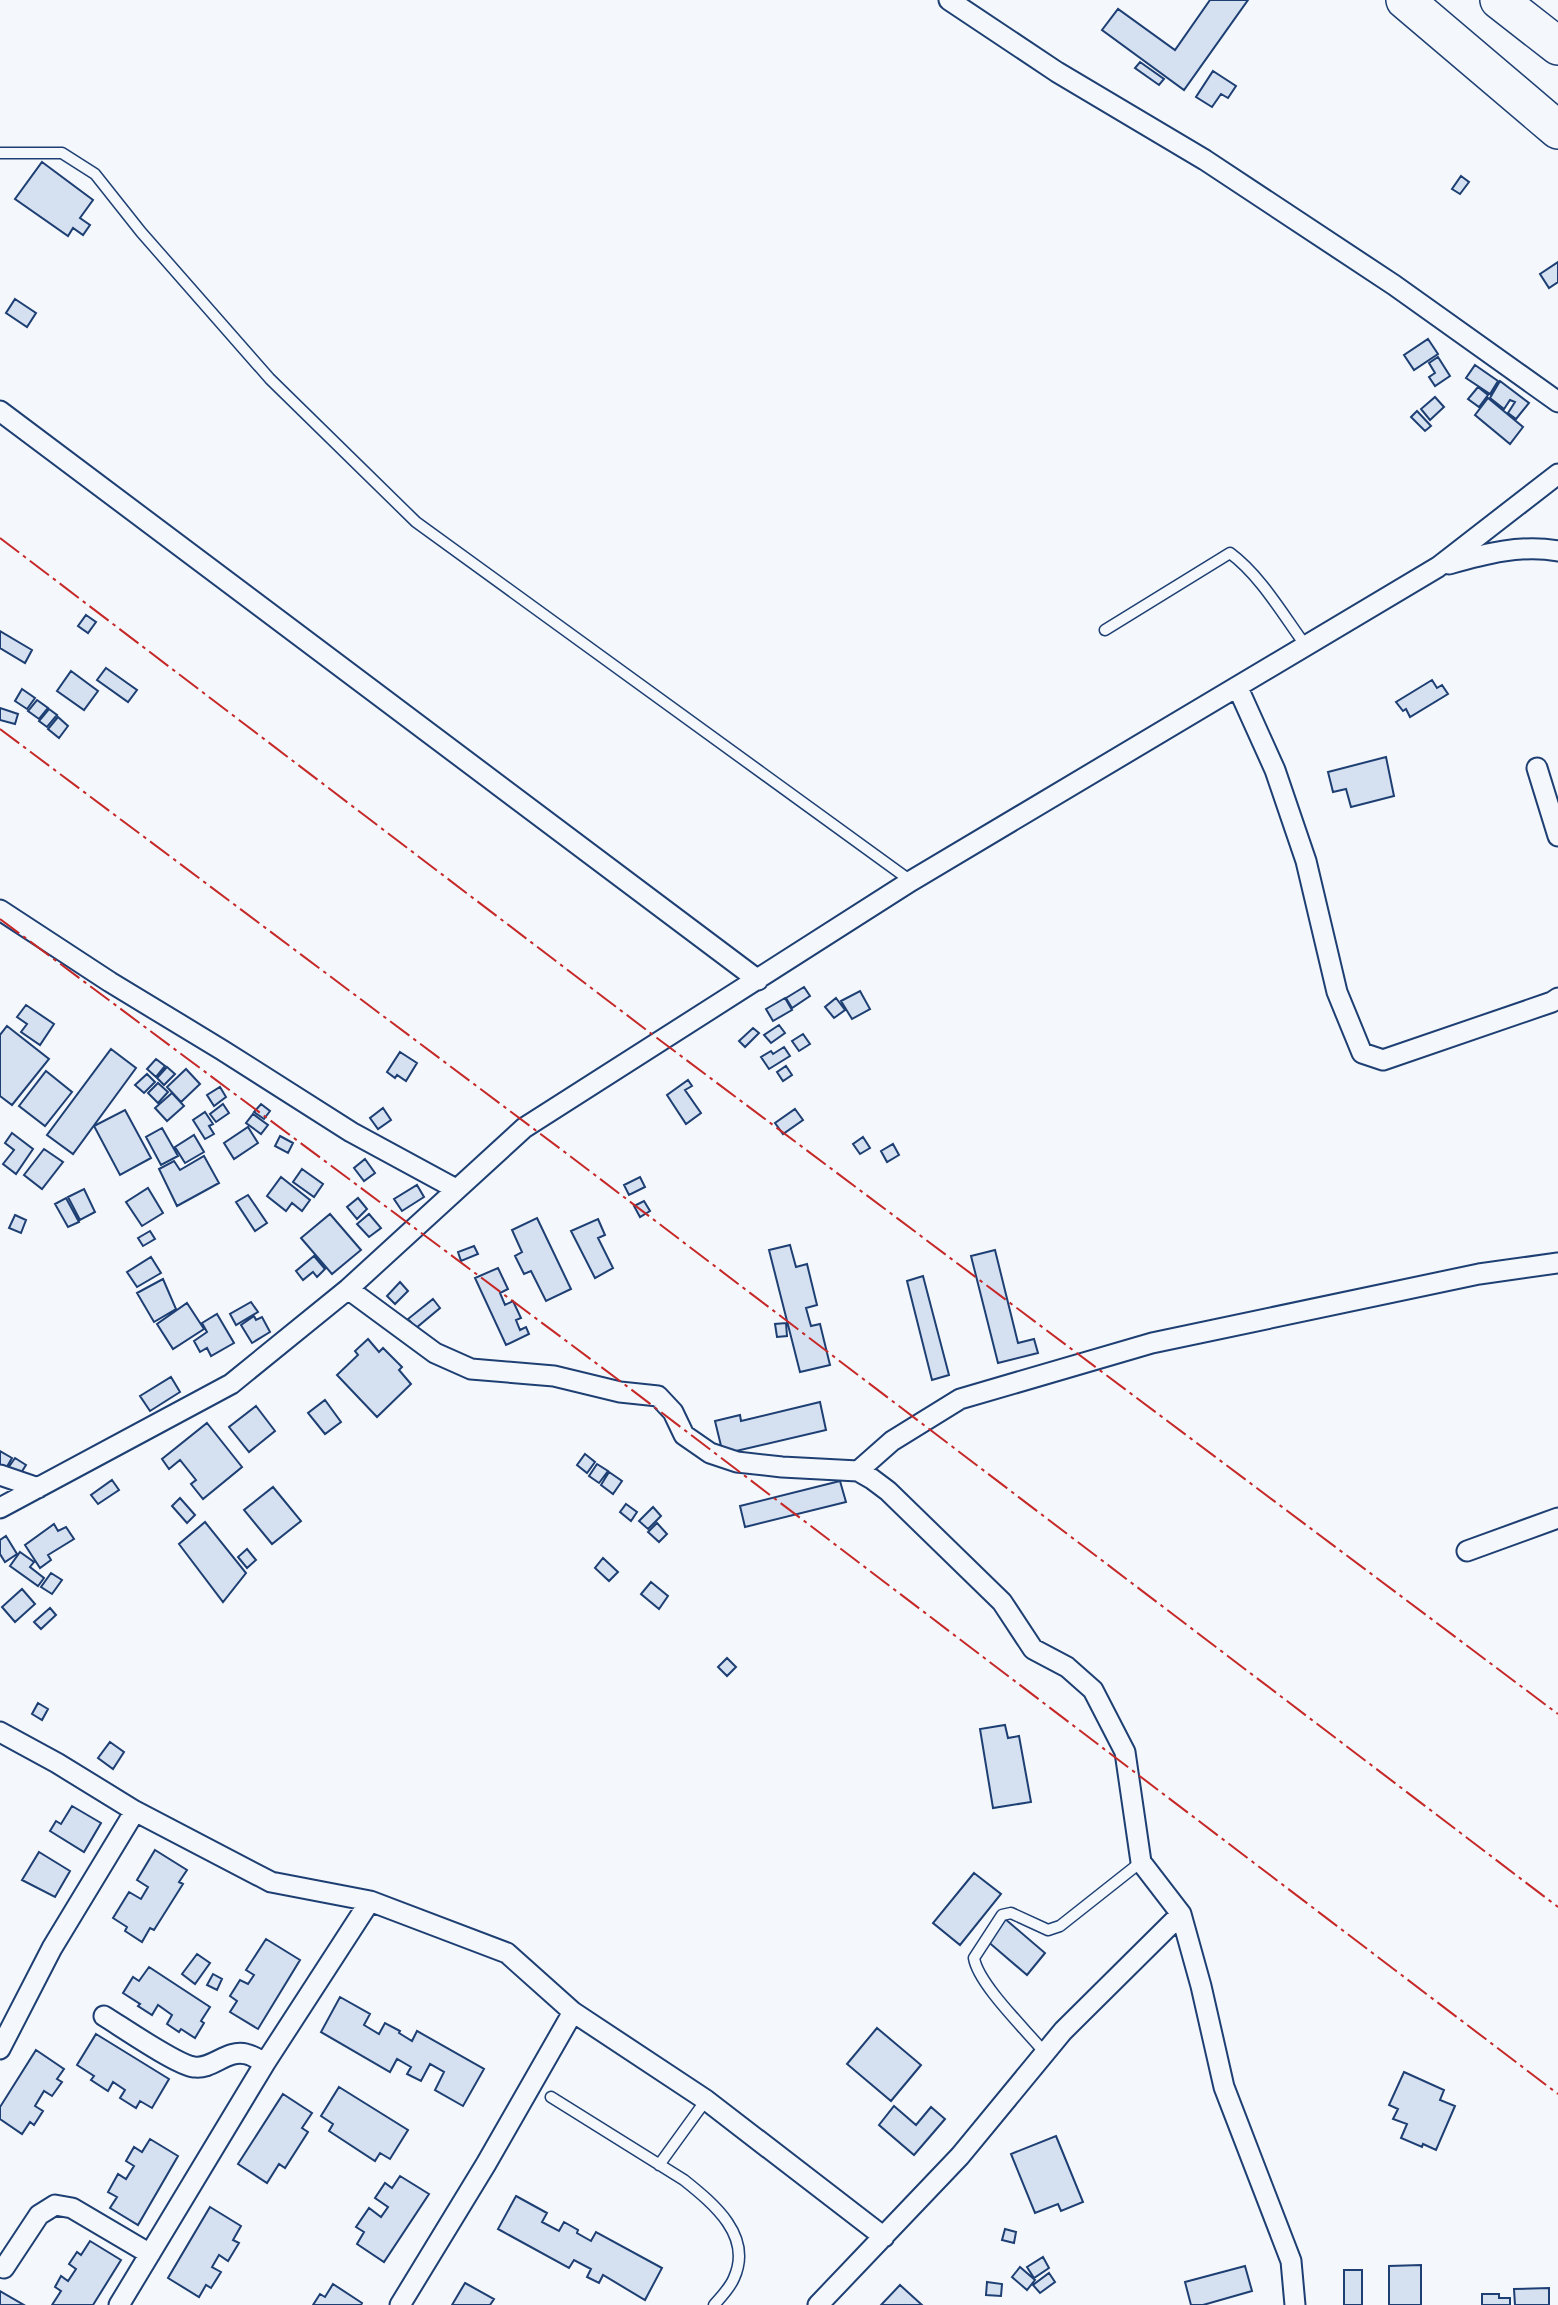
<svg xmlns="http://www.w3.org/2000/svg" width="1558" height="2305" font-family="Mulish,sans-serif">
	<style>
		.building { fill: #d5e0f0; stroke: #1d3f73; stroke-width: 2 }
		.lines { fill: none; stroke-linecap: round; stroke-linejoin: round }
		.lane-casing { stroke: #1d3f73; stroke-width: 13 }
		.street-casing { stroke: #1d3f73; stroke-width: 23 }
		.highway-casing { stroke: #1d3f73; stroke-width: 40 }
		.lane { stroke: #f4f7fb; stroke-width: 10 }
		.street { stroke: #f4f7fb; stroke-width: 19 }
		.highway { stroke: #f4f7fb; stroke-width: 37 }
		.power { stroke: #c62828; stroke-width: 2; stroke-dasharray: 24 5 3.5 5; stroke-linecap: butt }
	</style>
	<rect width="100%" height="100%" fill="#f4f7fb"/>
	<path class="building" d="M1210,0H1248L1184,90L1102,30L1118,9L1175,50Z
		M1140,62L1164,79L1159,85L1135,68Z
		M1213,71L1236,86L1228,98L1221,94L1212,107L1196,97Z
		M42,162L93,200L80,218L90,225L83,235L73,228L68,236L15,199Z
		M1461,176L1469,182L1460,194L1452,189Z
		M1558,262V282L1549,288L1540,274Z
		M15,299L36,313L27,327L6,313Z
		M1428,339L1438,354L1414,370L1404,355Z
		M1438,357L1450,376L1435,386L1429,377L1435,373L1429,363Z
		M1475,365L1498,381L1490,394L1466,378Z
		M1500,381L1529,403L1516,419L1508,413L1515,402L1510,400L1504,409L1490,398Z
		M1478,387L1488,395L1479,407L1468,399Z
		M1435,397L1444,407L1430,420L1421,409Z
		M1488,398L1523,427L1510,444L1475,415Z
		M1417,411L1431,426L1425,431L1411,417Z
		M86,615L96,622L88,633L78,626Z
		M0,631L32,650L25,663L0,648Z
		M106,668L137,690L128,702L97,680Z
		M71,671L98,691L84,710L57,691Z
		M1432,680L1437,688L1442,685L1448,694L1410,717L1406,709L1403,711L1396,702Z
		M22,689L35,698L27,709L15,701Z
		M37,700L48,708L39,719L28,711Z
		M0,708L18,714L15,724L0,720Z
		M49,709L57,715L47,727L39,721Z
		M58,717L68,726L59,738L48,729Z
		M1386,757L1394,796L1351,807L1346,789L1333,792L1328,772Z
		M804,987L810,996L792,1008L786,998Z
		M860,991L870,1009L852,1019L841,1001Z
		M785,998L792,1010L773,1021L766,1009Z
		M836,998L845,1010L834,1018L825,1007Z
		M26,1005L54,1024L40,1045L21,1032L27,1024L17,1017Z
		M779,1025L785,1033L771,1043L764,1035Z
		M7,1026L49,1059L12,1105L0,1096V1035Z
		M753,1028L759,1033L745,1047L739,1041Z
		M803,1034L810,1044L799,1051L792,1041Z
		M784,1047L790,1056L769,1069L761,1057L771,1051L773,1054Z
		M111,1049L136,1068L73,1154L47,1135Z
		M400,1052L417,1063L406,1081L397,1075L395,1078L387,1072Z
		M156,1059L165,1066L156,1077L147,1069Z
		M786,1066L792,1075L783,1081L777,1072Z
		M167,1067L175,1074L164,1085L157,1078Z
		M186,1069L200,1084L181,1102L167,1087Z
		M46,1071L72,1092L45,1126L19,1106Z
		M147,1074L155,1082L144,1093L135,1085Z
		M688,1080L692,1086L685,1090L701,1113L686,1124L667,1095Z
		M158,1083L168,1092L158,1103L148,1093Z
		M220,1087L226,1097L214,1106L207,1095Z
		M172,1093L184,1106L167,1121L155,1108Z
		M223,1104L229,1113L216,1122L210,1114Z
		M261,1104L270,1111L264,1119L254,1112Z
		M383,1108L391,1120L378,1129L370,1118Z
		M795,1109L803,1120L783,1134L775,1123Z
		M125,1110L151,1158L120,1175L94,1126Z
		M205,1112L213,1124L209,1126L214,1134L205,1139L193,1120Z
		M253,1114L268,1125L261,1134L246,1123Z
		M248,1127L258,1143L234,1159L224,1143Z
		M162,1128L178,1156L161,1165L146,1137Z
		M12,1133L33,1149L16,1174L3,1164L14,1150L5,1143Z
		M194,1135L204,1152L185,1163L175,1147Z
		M280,1136L293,1143L288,1153L275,1146Z
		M863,1137L870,1148L860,1154L853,1144Z
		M893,1144L899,1155L887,1162L881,1151Z
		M44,1149L63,1162L42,1189L24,1175Z
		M204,1156L219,1183L177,1206L159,1169L174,1161L180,1170Z
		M365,1159L375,1173L364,1181L354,1168Z
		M302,1169L323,1184L314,1197L293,1182Z
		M281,1177L310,1200L302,1211L292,1203L286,1211L267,1196Z
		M640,1177L645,1187L629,1195L624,1185Z
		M417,1185L424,1197L402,1211L394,1199Z
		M148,1188L163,1213L142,1226L126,1202Z
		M84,1189L95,1212L80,1220L68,1197Z
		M248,1195L267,1223L255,1231L236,1202Z
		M66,1198L79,1222L68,1227L55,1204Z
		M358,1198L367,1209L357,1219L347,1207Z
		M644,1201L650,1211L640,1217L634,1206Z
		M330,1214L361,1250L332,1274L301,1238Z
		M369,1214L381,1228L369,1237L357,1224Z
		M15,1215L26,1220L21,1233L9,1228Z
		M537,1218L571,1289L546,1301L531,1271L524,1274L515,1256L522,1252L512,1230Z
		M598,1219L605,1235L598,1238L613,1268L595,1278L571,1231Z
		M150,1231L155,1239L143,1246L138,1238Z
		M790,1245L796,1267L807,1264L817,1305L806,1308L811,1326L820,1324L830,1365L800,1372L769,1250Z
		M474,1246L478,1254L461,1261L458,1252Z
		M995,1250L1018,1343L1034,1339L1038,1353L998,1363L971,1256Z
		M314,1256L325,1269L317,1277L313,1272L303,1280L296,1271Z
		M151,1257L161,1273L137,1287L127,1272Z
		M498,1268L508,1289L500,1293L505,1305L513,1301L521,1318L516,1320L520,1330L526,1327L529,1334L506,1345L475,1278Z
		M923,1276L949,1375L932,1380L907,1281Z
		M163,1279L176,1309L154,1322L137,1293Z
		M400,1282L408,1291L395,1304L387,1296Z
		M433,1299L440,1308L416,1328L408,1319Z
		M251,1302L258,1312L236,1325L230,1314Z
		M187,1303L204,1329L173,1349L157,1324Z
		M217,1314L234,1343L211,1356L207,1348L200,1352L194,1341L207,1332L202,1323Z
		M254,1316L256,1320L262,1317L270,1332L252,1343L241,1325Z
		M786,1323L787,1336L777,1337L775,1324Z
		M368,1339L379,1352L383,1348L402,1367L399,1370L411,1384L377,1417L337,1375L358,1355L355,1351Z
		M171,1377L180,1392L150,1411L140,1396Z
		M325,1400L341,1422L325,1434L308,1413Z
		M820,1402L826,1430L723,1454L715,1421L740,1415L741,1421Z
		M256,1406L275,1431L249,1452L229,1427Z
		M207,1423L242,1467L203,1499L191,1484L196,1480L180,1460L169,1469L162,1459Z
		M0,1451L12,1458L5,1470L0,1466Z
		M585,1454L595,1462L587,1473L577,1465Z
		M15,1458L26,1465L17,1479L6,1471Z
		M597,1464L608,1471L599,1483L589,1476Z
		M609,1472L622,1481L613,1494L601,1485Z
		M112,1480L119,1490L98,1504L91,1495Z
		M840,1481L846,1502L745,1527L740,1506Z
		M273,1487L301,1521L272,1544L244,1510Z
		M180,1498L195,1515L187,1523L172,1506Z
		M626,1504L637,1512L631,1521L620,1512Z
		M653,1507L661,1516L648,1529L639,1521Z
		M205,1522L246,1573L223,1602L179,1544Z
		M657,1523L667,1534L659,1542L648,1532Z
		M54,1524L58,1531L66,1527L74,1539L48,1555L51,1560L40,1568L25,1545Z
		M6,1536L17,1554L5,1562L0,1554V1540Z
		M247,1549L256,1560L247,1568L238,1557Z
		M20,1552L34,1562L30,1567L44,1578L38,1586L10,1566Z
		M603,1558L618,1572L609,1581L595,1568Z
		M51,1573L62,1580L52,1594L41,1587Z
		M651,1582L668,1596L659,1609L641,1594Z
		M22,1589L35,1604L15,1622L2,1607Z
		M50,1608L56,1615L41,1629L34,1622Z
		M727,1658L736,1667L727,1676L718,1667Z
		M38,1703L48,1709L42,1720L32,1714Z
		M1005,1725L1008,1738L1019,1736L1031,1802L993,1808L980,1729Z
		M110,1742L124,1752L113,1769L98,1758Z
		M72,1806L101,1823L84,1852L50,1831L56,1821L61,1824Z
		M155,1850L187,1870L179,1882L183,1884L154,1930L150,1928L142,1942L125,1931L127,1927L113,1918L129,1892L141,1899L148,1887L137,1880Z
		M39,1852L70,1871L55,1897L22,1880Z
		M974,1873L1001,1894L960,1945L933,1923Z
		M1004,1918L1045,1953L1027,1975L986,1940Z
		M266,1939L300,1960L258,2029L230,2012L237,2001L230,1996L240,1980L248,1984L254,1975L246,1970Z
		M197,1954L210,1963L195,1984L182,1974Z
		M149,1967L210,2007L201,2021L204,2023L195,2038L181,2029L179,2032L167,2024L172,2015L158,2005L152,2015L138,2006L140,2004L123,1993L133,1977L139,1981Z
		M213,1974L222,1979L217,1990L207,1985Z
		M340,1997L370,2014L364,2025L379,2034L385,2023L400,2031L399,2033L412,2041L417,2031L484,2069L463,2106L435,2090L444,2072L430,2064L421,2081L407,2074L411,2067L397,2059L390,2072L321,2032Z
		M877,2028L921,2065L891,2101L847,2064Z
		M96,2034L169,2079L152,2108L140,2101L136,2108L120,2098L125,2090L113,2082L108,2091L91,2080L94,2076L77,2065Z
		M36,2050L64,2069L57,2079L62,2082L52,2096L44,2091L35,2106L43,2111L34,2125L30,2122L22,2134L0,2119V2107Z
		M1404,2072L1444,2090L1440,2100L1455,2106L1436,2150L1423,2144L1422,2147L1401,2138L1407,2124L1393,2119L1398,2109L1389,2105Z
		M339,2087L408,2130L390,2159L380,2153L375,2161L329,2131L333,2124L321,2116Z
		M283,2094L312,2113L302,2128L308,2132L285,2168L279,2164L267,2183L238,2164Z
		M894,2106L916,2125L931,2107L945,2119L914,2155L879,2125Z
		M1056,2136L1083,2202L1061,2211L1058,2204L1035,2213L1011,2154Z
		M150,2139L178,2156L138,2225L110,2208L117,2197L108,2192L118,2174L126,2179L134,2166L126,2161L134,2147L142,2152Z
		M400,2176L429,2194L384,2262L357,2244L364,2232L356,2227L369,2208L381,2217L388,2207L375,2198L385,2183L392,2188Z
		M516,2196L547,2213L542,2222L559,2231L564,2222L578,2230L577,2233L591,2241L596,2232L662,2268L645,2300L603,2275L599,2283L587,2277L591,2269L574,2260L569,2268L498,2229Z
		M210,2207L241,2226L233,2240L239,2243L228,2261L219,2255L212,2267L221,2272L211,2288L206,2285L199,2297L168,2278Z
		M1005,2229L1016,2232L1014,2243L1002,2240Z
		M90,2241L121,2260L93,2305H52L61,2291L55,2287L61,2276L68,2281L76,2269L69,2264L77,2252L81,2255Z
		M1043,2257L1049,2268L1034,2278L1027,2267Z
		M1421,2265V2305H1389V2266Z
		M1245,2266L1252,2291L1203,2305H1191L1185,2282Z
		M1020,2267L1035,2280L1027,2290L1012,2277Z
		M1344,2270H1362V2305H1344Z
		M1049,2273L1055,2282L1040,2293L1033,2285Z
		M987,2282L1002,2284L1001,2296L986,2295Z
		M465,2283L494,2299L490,2305H452Z
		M333,2284L362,2303L361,2305H313L320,2294L325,2297Z
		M900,2285L922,2305H881Z
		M1549,2288V2305H1515L1514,2289Z
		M0,2291L24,2305H0Z
		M1482,2294H1499V2298H1510V2305H1482Z"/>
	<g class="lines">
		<g class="lane-casing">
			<path id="lane" d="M0,153H62L95,174L141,232L270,379L416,522L911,881
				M1105,630L1230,553C1261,576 1283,615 1306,646
				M1045,2053C1027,2031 978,1984 974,1958L1002,1915L1011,1913L1048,1930L1060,1926L1141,1862
				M551,2097L684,2180C714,2204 753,2236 734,2278C730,2288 721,2297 714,2305
				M659,2165L706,2100"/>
		</g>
		<g class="street-casing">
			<path id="street" d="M949,0L1057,72L1205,160L1394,285L1558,402
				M0,411L758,980
				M1449,564C1484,554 1522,544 1558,551
				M1238,688L1275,770L1306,861L1337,992L1362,1053L1383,1060L1552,1002L1558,998
				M1537,768L1558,836
				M0,910L110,982L222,1050L351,1132L456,1189
				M348,1289L435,1353L471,1369L554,1376L620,1392L658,1396L673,1412L684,1435L710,1453L737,1462L782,1467L858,1471L872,1479L888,1491L1002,1602L1033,1649L1067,1667L1093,1690L1125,1752L1141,1862L1181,1914L1201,1986L1224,2087L1291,2261L1295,2305
				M858,1471L892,1441L960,1399L1152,1343L1479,1274L1558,1263
				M0,1475L38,1488
				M0,1508L231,1384L348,1289L524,1128L911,881L1438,567L1558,474
				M1467,1551L1558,1518
				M0,1732L57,1763L135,1811L271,1882L370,1901L507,1953L573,2012L706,2100L884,2237
				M104,2016C122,2027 177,2065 194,2067C212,2070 227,2049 246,2054C252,2055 259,2060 265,2063
				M0,2049L52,1948L135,1811
				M4,2268L39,2215L55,2205L72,2208L150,2254
				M119,2305L265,2063L370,1901
				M400,2305L486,2164L573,2012
				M818,2305L960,2156L1063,2031L1181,1914"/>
		</g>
		<g class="highway-casing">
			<path id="highway" d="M1405,0L1558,130
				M1499,0L1558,46"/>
		</g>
		<use href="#lane" class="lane"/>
		<use href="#street" class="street"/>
		<use href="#highway" class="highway"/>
		<path class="power" d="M0,538L657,1038L1558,1714
			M0,729L566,1153L1558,1907
			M0,919L624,1384L1558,2094"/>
	</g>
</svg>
